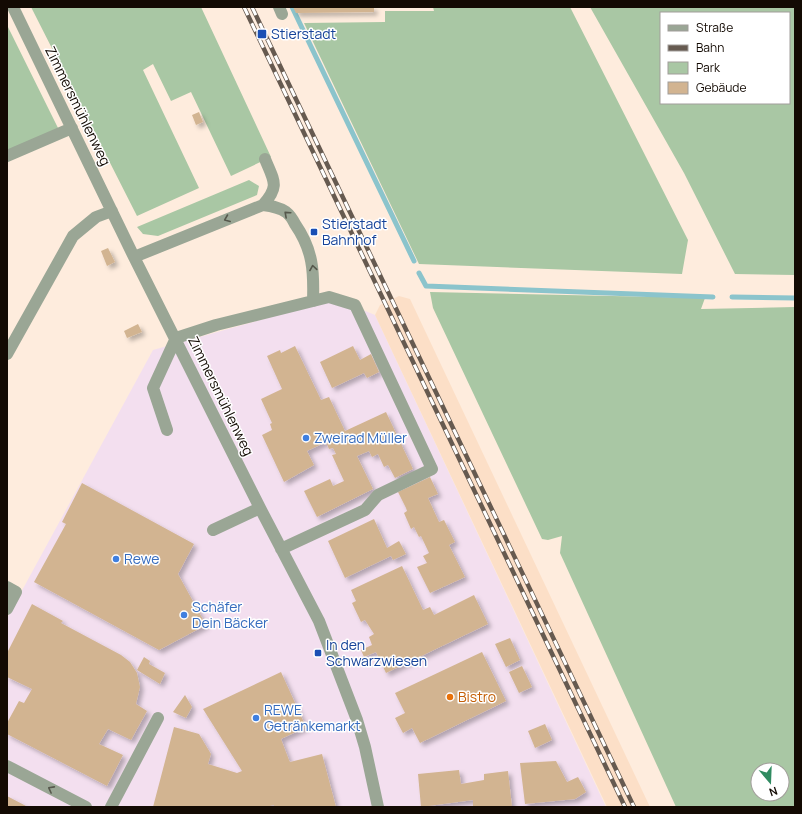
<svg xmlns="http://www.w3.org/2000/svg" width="802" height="814" font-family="Manrope,sans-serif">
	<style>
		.commercial { fill: #f3dfef }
		.built { fill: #fcdfc7 }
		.green { fill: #a9c7a4; fill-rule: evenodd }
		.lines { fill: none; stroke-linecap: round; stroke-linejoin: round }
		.stream { stroke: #8bc4cc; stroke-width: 5 }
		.building { fill: #d2b491; filter: url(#shadow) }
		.minor { stroke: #9aa695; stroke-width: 12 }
		.rail-casing { stroke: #665a50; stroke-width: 4.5 }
		.rail { stroke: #fff; stroke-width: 3; stroke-dasharray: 9; stroke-linecap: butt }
		.oneway { stroke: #56584c }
		.transit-dot { fill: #1a4fb4; stroke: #fff; stroke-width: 1.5 }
		.shop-dot { fill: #3f7fe0; stroke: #fff; stroke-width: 1.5 }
		.food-dot { fill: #e8710a; stroke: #fff; stroke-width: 1.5 }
		.labels { text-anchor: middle; stroke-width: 3; stroke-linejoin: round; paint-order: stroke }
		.transit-label { font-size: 14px; fill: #164399; stroke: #fff; text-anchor: start }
		.street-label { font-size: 14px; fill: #130a03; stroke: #fff }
		.shop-label { font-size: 14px; fill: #366cbe; stroke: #fff; text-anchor: start }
		.food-label { font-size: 14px; fill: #c56008; stroke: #fff; text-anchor: start }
	</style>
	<defs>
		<filter id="shadow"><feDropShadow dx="3.5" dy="3.5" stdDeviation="2" flood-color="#0004"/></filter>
	</defs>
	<rect width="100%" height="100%" fill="#feecdd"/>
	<path class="commercial" d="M336,299L375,315L606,807H7V618L153,350Z"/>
	<path class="built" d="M399,296L410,299L650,807H607L375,315L380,305Z"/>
	<path class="green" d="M31,7H201L271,157L231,176L191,92L171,101L153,64L143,70L199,188L137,216Z
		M433,7H570L688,240L682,274L419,264L304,23L385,22V11H434Z
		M590,7H795V275L735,274L684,173ZM661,13H789V103H661Z
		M7,25L59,130L7,151Z
		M249,180L259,186L257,195L158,236L143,234L137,227Z
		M430,292L705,298L701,309L795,307V807H676L560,553L562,536L548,540L542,539L433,308ZM758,770H782V794H758Z"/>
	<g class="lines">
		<path class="stream" d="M292,7L414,261
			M419,273L426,286L713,297
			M732,297L795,298"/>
	</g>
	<path class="building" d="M293,7H374V12L296,13Z
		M199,112L203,122L196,125L192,115Z
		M108,248L115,262L107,266L101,251Z
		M138,324L142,332L127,338L124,331Z
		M295,346L321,400L329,397L345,431L386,412L413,469L395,478L388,465L384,467L378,454L372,457L369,451L357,456L373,489L317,517L304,491L330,479L333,486L344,481L332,455L336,454L333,448L329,449L326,442L307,451L314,465L284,482L262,435L272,430L270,424L272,423L261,399L282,389L267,356L280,350L281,353Z
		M353,346L360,360L371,354L379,372L367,378L364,373L332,388L320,362Z
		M430,477L438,494L428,498L439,522L444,520L455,542L449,545L465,577L430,593L417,567L427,563L423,556L429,553L421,536L419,537L414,527L411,529L404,513L407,511L406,508L398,492Z
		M82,483L194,544L178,574L206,625L159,650L34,582L66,524L62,522Z
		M374,519L387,548L399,541L406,554L393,560L391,556L345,578L328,541Z
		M402,566L423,610L430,607L434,615L474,595L488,624L386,673L376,652L364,657L361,650L372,645L369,637L374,634L365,620L361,622L352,603L356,601L351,590Z
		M32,604L63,621L61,623L121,655L130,662L137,673L140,687L136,704L147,711L131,740L108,729L99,744L123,755L107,786L7,734V723L19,701L24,703L32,689L7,677V653Z
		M510,638L520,660L506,667L495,644Z
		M482,652L506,701L420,743L412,728L403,733L395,718L405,713L395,693Z
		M144,657L150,661L149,664L165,673L160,684L137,670Z
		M522,666L532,687L519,693L509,672Z
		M281,672L306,727L281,739L289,760L290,762L322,754L336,807H274V805L265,807H153L174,727L199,734L211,754L208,764L237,773L242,771L203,709Z
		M185,695L192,707L186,718L173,712Z
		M545,724L552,740L535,748L528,731Z
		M556,761L567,782L578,777L586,792L575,799L525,804L520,763Z
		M459,770L461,784L484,780V774L508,771L512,807H473V800L421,807L418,774Z
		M7,796L26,806L25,807H7Z"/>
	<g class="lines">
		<path class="minor" d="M13,7L134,257L260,508L319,621L357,720L365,747L378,807
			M279,7L282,14
			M7,156L72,128
			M263,205C271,206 279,207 286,212C290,215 293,220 295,224C313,250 314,271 313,301
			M134,257L263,205C280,186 274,181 265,159
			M7,354L73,236L96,217L112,211
			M167,430L153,388L176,338L216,325L329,297L355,305L432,469L378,495L365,510L281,549
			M213,530L260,508
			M7,587L16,592L7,609
			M7,766L86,807
			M111,807L158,718"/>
		<g class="rail-casing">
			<path id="rail" d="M244,7L625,807
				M252,7L634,807"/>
		</g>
		<use href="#rail" class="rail"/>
	</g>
	<defs><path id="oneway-chevron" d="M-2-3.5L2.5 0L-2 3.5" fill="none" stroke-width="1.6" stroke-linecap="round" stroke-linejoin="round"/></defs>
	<g class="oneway">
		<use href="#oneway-chevron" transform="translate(287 214) rotate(-138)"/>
		<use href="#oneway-chevron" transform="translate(227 219) rotate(158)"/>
		<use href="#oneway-chevron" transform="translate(313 268) rotate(-99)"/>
		<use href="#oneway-chevron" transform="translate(51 789) rotate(-152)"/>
	</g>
	<g class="transit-dot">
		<rect x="257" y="29" width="10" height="10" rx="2"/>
		<rect x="310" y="228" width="8" height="8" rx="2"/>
		<rect x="314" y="649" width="8" height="8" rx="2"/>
	</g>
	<g class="shop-dot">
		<circle cx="306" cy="438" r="4"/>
		<circle cx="116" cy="559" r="4"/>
		<circle cx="184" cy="615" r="4"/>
		<circle cx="256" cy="718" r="4"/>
	</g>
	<circle class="food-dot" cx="450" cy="697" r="4"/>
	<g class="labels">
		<g class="transit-label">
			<text x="271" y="39">Stierstadt</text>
			<text x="322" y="229">Stierstadt<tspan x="322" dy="16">Bahnhof</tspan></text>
			<text x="326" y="650">In den<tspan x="326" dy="16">Schwarzwiesen</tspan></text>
		</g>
		<g class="street-label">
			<text transform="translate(78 106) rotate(64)" y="5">Zimmersmühlenweg</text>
			<text transform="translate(221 396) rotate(64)" y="5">Zimmersmühlenweg</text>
		</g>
		<g class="shop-label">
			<text x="314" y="443">Zweirad Müller</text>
			<text x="124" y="564">Rewe</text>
			<text x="192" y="612">Schäfer<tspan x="192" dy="16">Dein Bäcker</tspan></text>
			<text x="264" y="715">REWE<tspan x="264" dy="16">Getränkemarkt</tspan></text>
		</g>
		<g class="food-label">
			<text x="458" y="702">Bistro</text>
		</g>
	</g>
	<rect width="802" height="814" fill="none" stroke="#130a03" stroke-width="16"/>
	<rect x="660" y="12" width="130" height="92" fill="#ffffff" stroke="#a19d9a"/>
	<rect x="668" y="25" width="20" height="6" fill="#9aa695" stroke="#a19d9a"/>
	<text x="696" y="32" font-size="12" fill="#130a03">Straße</text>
	<rect x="668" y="45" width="20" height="6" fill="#665a50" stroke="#a19d9a"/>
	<text x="696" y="52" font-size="12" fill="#130a03">Bahn</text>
	<rect x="668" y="62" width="20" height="12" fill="#a9c7a4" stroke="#a19d9a"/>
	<text x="696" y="72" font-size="12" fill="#130a03">Park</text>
	<rect x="668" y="82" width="20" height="12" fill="#d2b491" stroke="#a19d9a"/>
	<text x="696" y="92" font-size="12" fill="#130a03">Gebäude</text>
	<g transform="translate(770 782) rotate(161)"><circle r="19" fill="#ffffff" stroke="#a19d9a"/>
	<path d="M0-3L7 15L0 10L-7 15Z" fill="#308b61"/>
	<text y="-6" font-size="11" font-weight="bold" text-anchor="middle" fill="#130a03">N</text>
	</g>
</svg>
